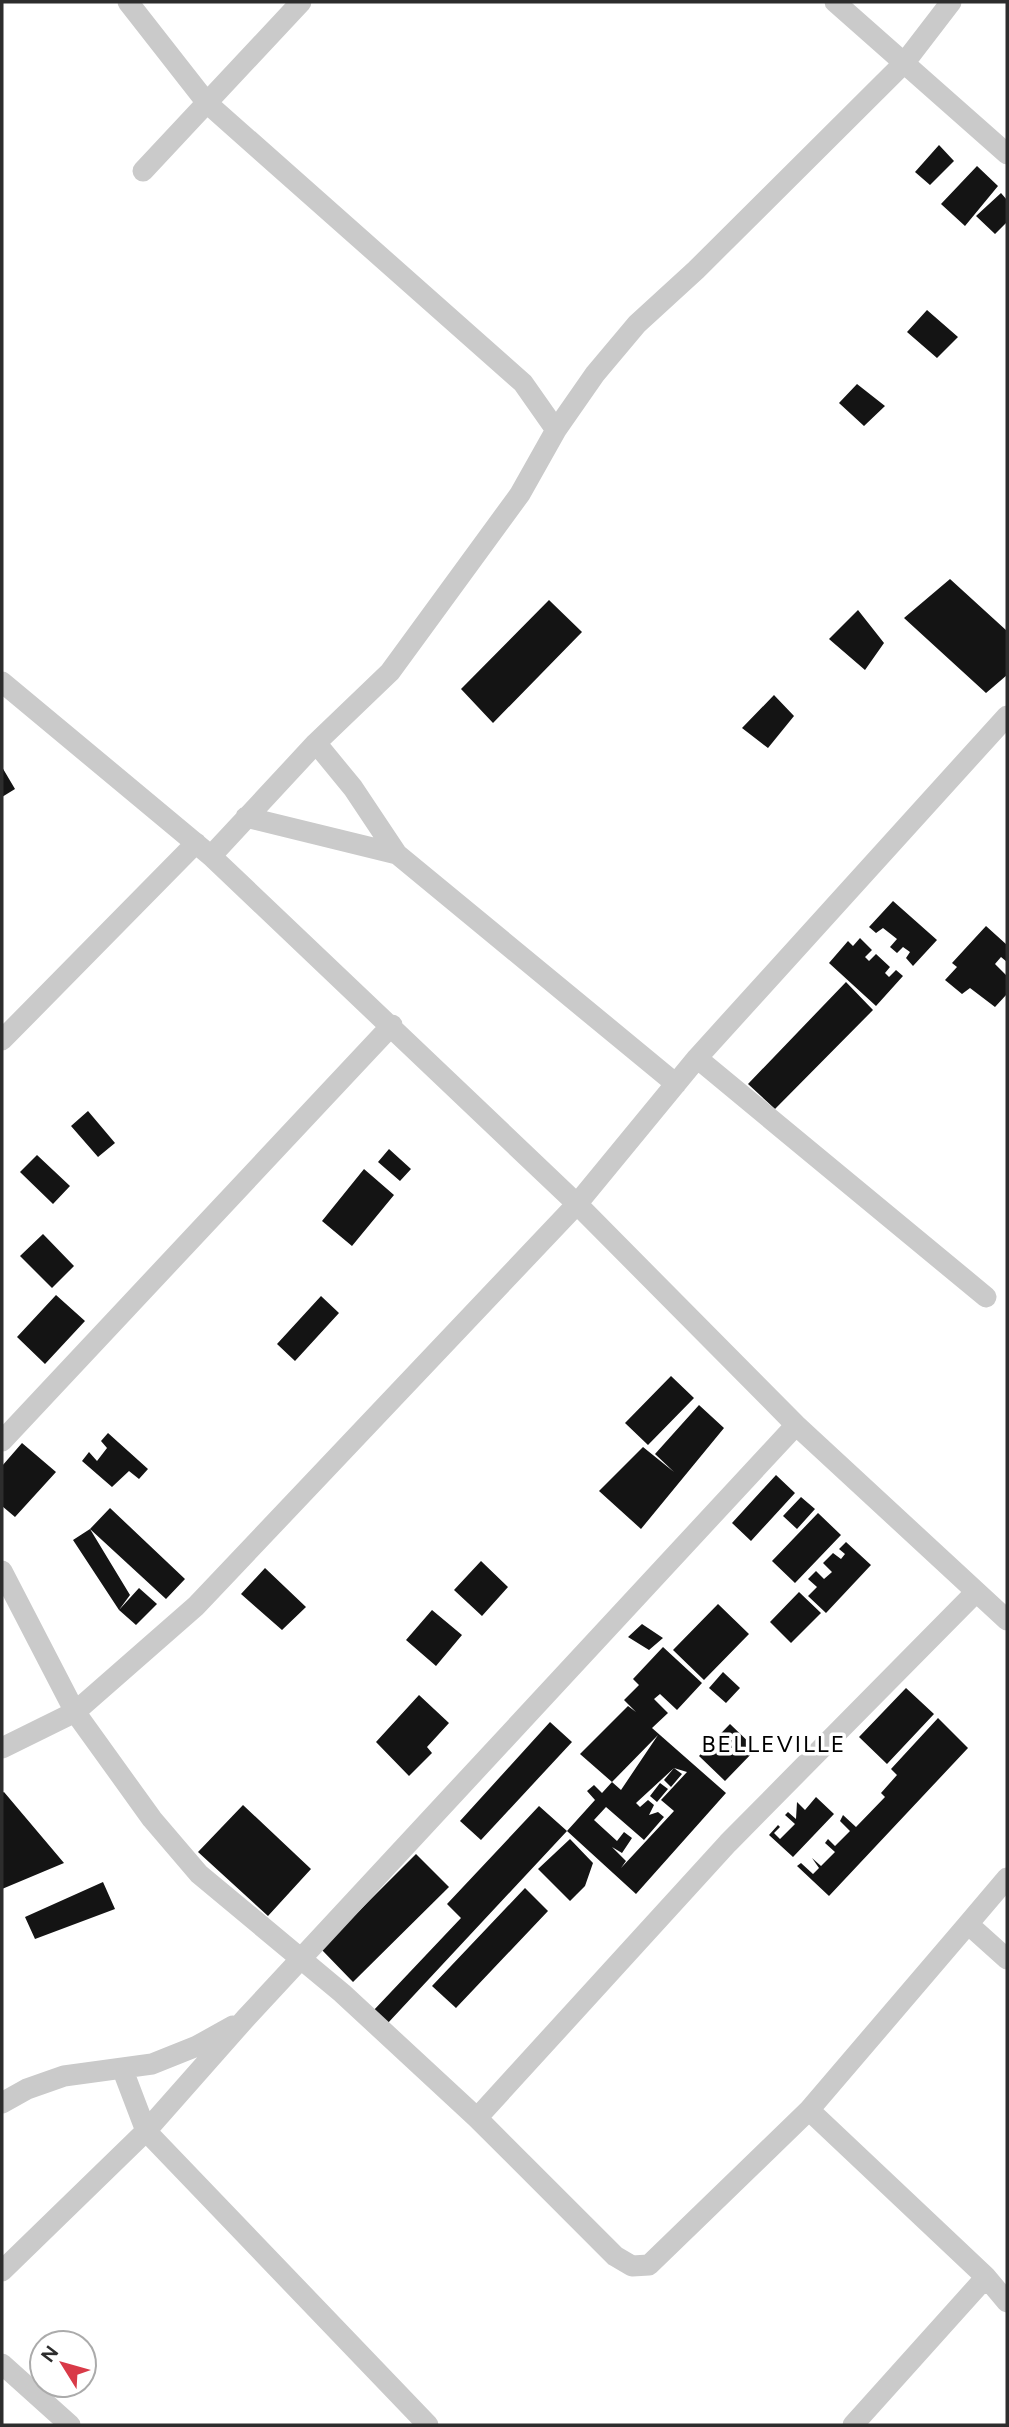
<svg xmlns="http://www.w3.org/2000/svg" width="1009" height="2427" font-family="Figtree,sans-serif">
	<style>
		.building { fill: #141414; fill-rule: evenodd }
		.lines { fill: none; stroke-linecap: round; stroke-linejoin: round }
		.minor { stroke: #cacaca; stroke-width: 21 }
		.labels { text-anchor: middle; stroke-width: 7; stroke-linejoin: round; paint-order: stroke }
		.neighbourhood-label { font-size: 23px; letter-spacing: 2px; fill: #000; stroke: #fff }
	</style>
	<rect width="100%" height="100%" fill="#fff"/>
	<path class="building" d="M939,145L954,161L930,185L915,172Z
		M977,166L998,186L965,226L941,204Z
		M1001,193L1007,200V222L995,234L976,216Z
		M927,310L958,337L937,358L907,332Z
		M857,384L885,406L864,426L839,403Z
		M950,579L1007,631V675L986,693L904,618Z
		M549,600L582,632L493,723L461,689Z
		M858,610L884,643L865,670L829,639Z
		M774,695L794,716L768,748L742,728Z
		M2,767L15,789L2,797Z
		M893,901L937,940L913,966L906,958L910,952L903,947L897,953L890,947L897,939L883,928L876,933L869,927Z
		M986,926L1007,945V962L1001,957L995,964L1007,976V994L995,1007L970,988L962,994L945,980L957,967L952,963Z
		M860,938L872,950L865,957L869,961L876,954L890,967L885,973L889,977L896,970L903,976L876,1006L829,963L848,941L853,946Z
		M846,982L873,1010L775,1109L748,1084Z
		M88,1111L115,1143L98,1157L71,1126Z
		M389,1149L411,1169L400,1181L378,1162Z
		M37,1155L70,1186L53,1204L20,1172Z
		M364,1169L394,1195L352,1246L322,1221Z
		M43,1234L74,1266L52,1288L20,1256Z
		M56,1295L85,1321L45,1364L17,1337Z
		M321,1296L339,1313L295,1361L277,1344Z
		M671,1376L694,1398L648,1445L625,1423Z
		M699,1405L724,1428L641,1529L599,1491L643,1447L674,1472L655,1454Z
		M108,1433L148,1469L139,1479L129,1471L112,1487L82,1461L89,1452L97,1461L107,1448L101,1441Z
		M22,1443L56,1472L15,1517L2,1506V1466Z
		M776,1475L795,1493L751,1541L732,1523Z
		M801,1497L815,1509L797,1529L783,1516Z
		M110,1508L185,1579L166,1599L90,1529L130,1595L119,1610L73,1540L90,1529Z
		M818,1513L841,1535L795,1583L772,1561Z
		M846,1542L871,1565L826,1613L808,1596L817,1587L808,1579L816,1571L824,1579L832,1572L823,1563L833,1553L841,1559L845,1554L839,1549Z
		M481,1561L508,1587L482,1616L454,1590Z
		M265,1568L306,1607L282,1630L241,1594Z
		M139,1588L157,1604L136,1625L119,1610Z
		M799,1592L821,1613L791,1643L770,1622Z
		M718,1604L749,1634L704,1680L673,1650Z
		M432,1610L462,1635L436,1666L406,1640Z
		M642,1624L663,1638L649,1650L628,1637Z
		M663,1647L702,1683L677,1710L660,1694L654,1699L668,1713L652,1728L726,1793L636,1894L567,1831L595,1800L587,1791L594,1785L602,1793L612,1782L621,1790L658,1735L612,1782L580,1754L628,1706L636,1712L624,1700L639,1685L633,1679ZM674,1768L664,1780L671,1787L682,1774L674,1768L687,1772L661,1800L674,1811L621,1868L626,1861L612,1847L622,1853L632,1838L624,1832L617,1841L594,1820L606,1807L644,1840L664,1817L658,1812L649,1815L654,1805L648,1800L640,1807L636,1803Z
		M723,1672L740,1688L726,1703L709,1688Z
		M906,1688L934,1714L887,1764L859,1737Z
		M419,1695L449,1723L427,1747L432,1753L409,1776L376,1742Z
		M938,1718L968,1748L829,1896L797,1866L801,1863L813,1874L819,1868L812,1858L821,1866L835,1852L825,1843L828,1839L835,1846L850,1831L840,1821L843,1815L856,1827L885,1797L881,1793L897,1775L891,1769Z
		M550,1722L572,1742L481,1840L460,1821Z
		M730,1724L756,1749L725,1781L699,1756Z
		M660,1783L668,1789L657,1802L650,1796Z
		M4,1792L64,1863L2,1889V1793Z
		M816,1797L834,1814L793,1857L769,1835L778,1825L780,1827L774,1833L780,1839L795,1824L785,1815L788,1812L796,1819L797,1802L805,1810Z
		M243,1805L311,1869L268,1916L198,1852Z
		M539,1806L567,1831L387,2024L373,2011L461,1918L447,1904Z
		M570,1839L593,1863L585,1886L570,1901L538,1869Z
		M416,1854L449,1887L353,1982L321,1949Z
		M103,1882L115,1909L35,1939L25,1917Z
		M525,1888L548,1911L456,2008L432,1986Z"/>
	<g class="lines">
		<path class="minor" d="M128,2L207,103L523,383L556,430
			M835,2L1007,154
			M143,171L301,2
			M2,682L211,856L577,1204L796,1425L1007,1620
			M316,743L353,788L397,854
			M246,817L397,854L676,1084
			M211,856L316,743L390,672L520,494L556,430L595,374L637,324L696,270L905,62L951,2
			M2,1040L196,843
			M697,1058L986,1297
			M2,1441L392,1025
			M2,1571L75,1712L152,1819L199,1874L342,1993L477,2118L615,2256L632,2266L649,2265L809,2110L968,1924
			M2,1748L75,1712L196,1606L577,1204L697,1058L1007,716
			M1007,1878L968,1924L1007,1959
			M122,2068L146,2131L428,2425
			M2,2103L27,2089L64,2076L152,2064L197,2046L233,2026
			M809,2110L986,2277L1007,2302
			M477,2118L728,1843L976,1592
			M2,2271L146,2131L245,2019L796,1425
			M2,2364L70,2425
			M853,2425L986,2277"/>
	</g>
	<g class="labels">
		<g class="neighbourhood-label">
			<text x="774" y="1752">BELLEVILLE</text>
		</g>
	</g>
	<rect width="1009" height="2427" fill="none" stroke="#2d2d2d" stroke-width="7"/>
	<g transform="translate(63 2364) rotate(307)"><circle r="33" fill="#ffffff" stroke="#ababab" stroke-width="2"/>
	<path d="M0-5L12 26L0 18L-12 26Z" fill="#d93a48"/>
	<text y="-10" font-size="19" font-weight="bold" text-anchor="middle" fill="#2d2d2d">N</text>
	</g>
</svg>
